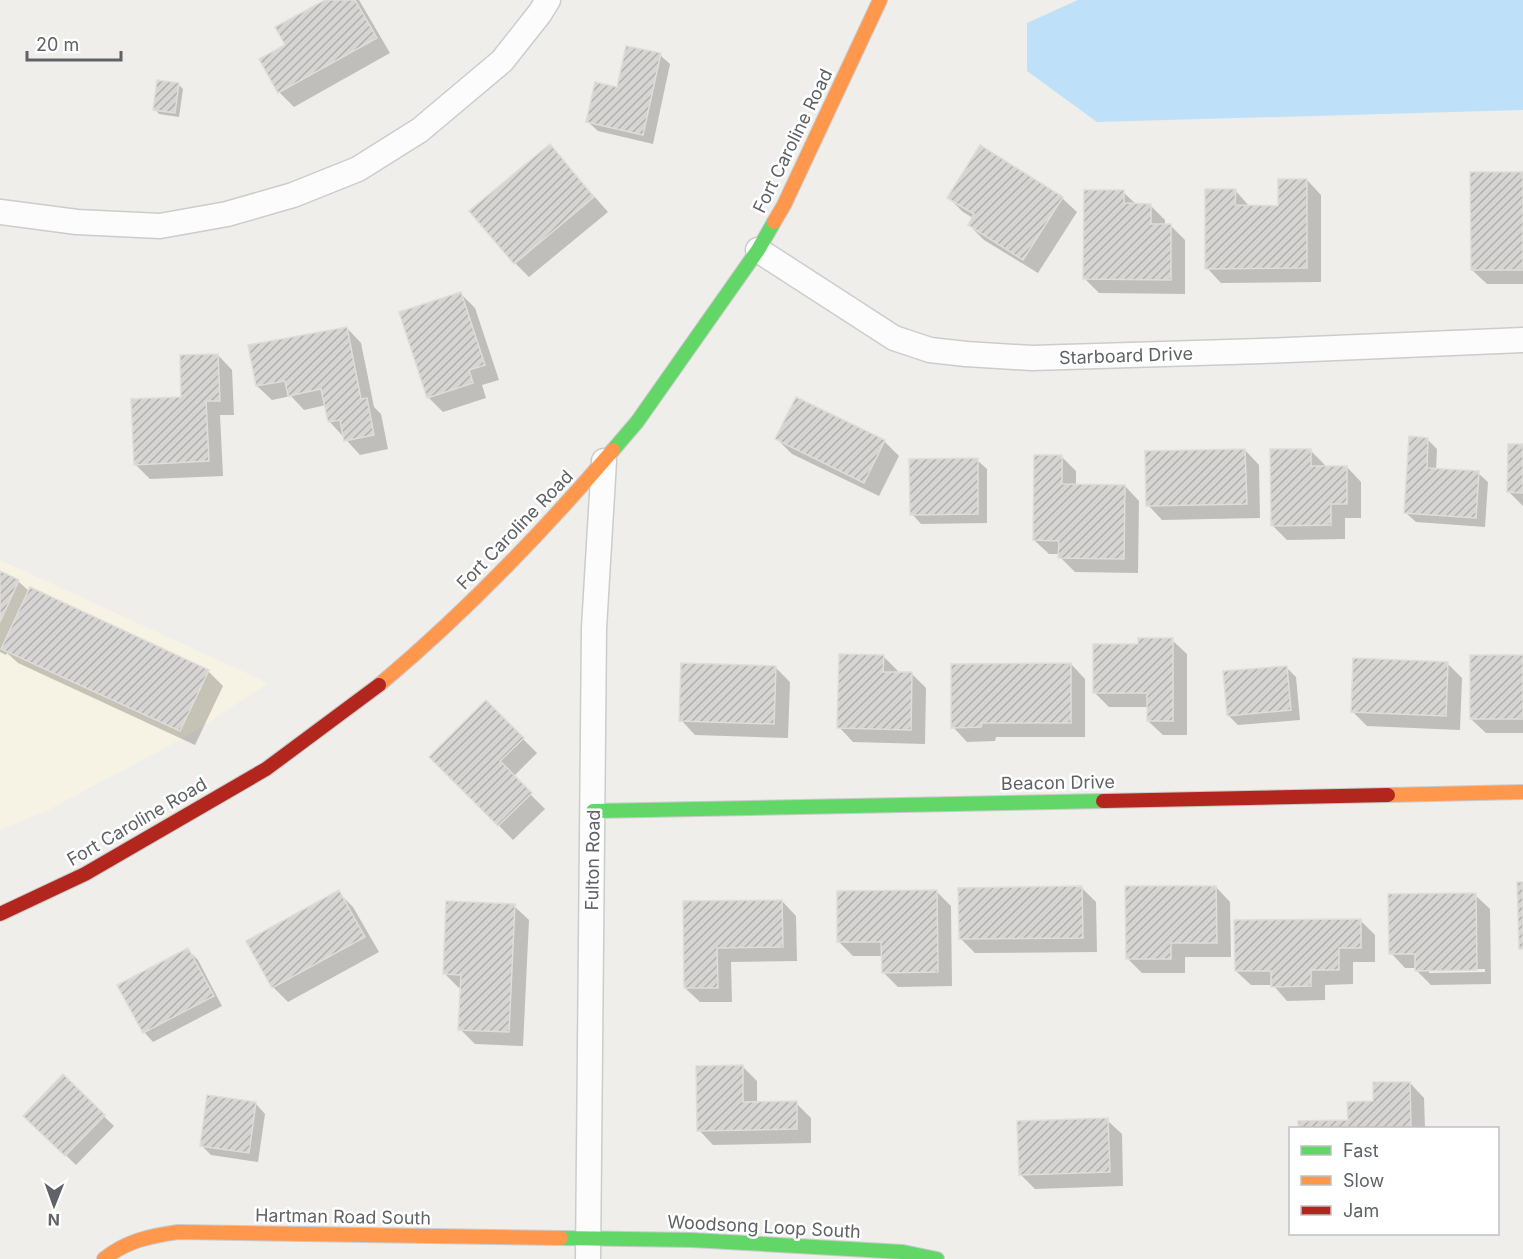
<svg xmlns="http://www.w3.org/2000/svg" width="1523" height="1259" font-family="Inter,sans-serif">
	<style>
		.commercial { fill: #f7f3e4 }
		.water { fill: #bfe0f9 }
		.shadow { fill: #0003; fill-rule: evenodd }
		.building { fill: url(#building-hatch); stroke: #deddd9; stroke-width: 1.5 }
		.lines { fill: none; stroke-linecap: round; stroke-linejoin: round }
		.street-casing { stroke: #cbcccc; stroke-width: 27 }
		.fast-casing { stroke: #cacacb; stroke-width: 16 }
		.slow-casing { stroke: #cacacb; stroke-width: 16 }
		.jam-casing { stroke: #cacacb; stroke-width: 16 }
		.street { stroke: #fdfcfc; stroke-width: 24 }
		.fast { stroke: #63d668; stroke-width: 14 }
		.slow { stroke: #ff974d; stroke-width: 14 }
		.jam { stroke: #b3261e; stroke-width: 14 }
		.labels { text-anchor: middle; stroke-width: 5; stroke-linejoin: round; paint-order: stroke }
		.street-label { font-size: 18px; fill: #5f6368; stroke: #fff }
	</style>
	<defs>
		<pattern id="building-hatch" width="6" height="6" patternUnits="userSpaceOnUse" patternTransform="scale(1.5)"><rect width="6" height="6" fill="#d6d5d3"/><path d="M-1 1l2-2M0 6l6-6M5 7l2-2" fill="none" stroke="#b1b0af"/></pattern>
	</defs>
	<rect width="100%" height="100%" fill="#efeeea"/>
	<path class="commercial" d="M0,560L268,683L189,735L48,810L0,830Z"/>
	<path class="water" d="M1078,0H1523V110L1097,122L1027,71V23Z"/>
	<path class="shadow" d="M328,0H359L390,53L294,107L279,92L261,60L287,45Z
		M660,55L670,64L653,144L598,131L588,122Z
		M179,85L183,89L179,117L159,114L155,109Z
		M550,146L608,212L529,277L515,263Z
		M1523,173V284H1487L1472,270Z
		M1307,180L1321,195V282L1221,283L1207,268L1235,190L1250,207H1280Z
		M1123,192L1137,205H1150L1165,220V226H1171L1185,240V294L1099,293L1085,279Z
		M949,198H1062L1077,212L1038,273L984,240L969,225L973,218L963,212Z
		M461,294L475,308L499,380L482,385L486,398L443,412L428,397Z
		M347,328L361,343L374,407L381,414L388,449L360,455L329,421L326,405L304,410L291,396L272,400L257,386Z
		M218,355L232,370L234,415H220L223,476L150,479L135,464L183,398Z
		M797,399L884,441L899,456L879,496L792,454L777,439Z
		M1427,439L1437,449L1436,470L1478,473L1488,482L1485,527L1416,522L1406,513Z
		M1523,445V506L1509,492Z
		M1245,450L1259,465L1260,518L1162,520L1148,505Z
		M1310,450L1325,465V467H1347L1361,482V518H1345V539L1287,540L1272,525Z
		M1061,456L1076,471V486H1125L1139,501L1138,573L1075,572L1060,557V554H1049L1034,540Z
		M977,460L987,469V523L921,524L912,514Z
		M0,573L18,581L30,592L208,671L223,686L195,745L18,663L7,653L6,655L0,652Z
		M1172,640L1187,654V735H1163L1148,721V707H1109L1094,692L1140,646Z
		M883,656L898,671V674H912L926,688L925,744L853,742L839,727Z
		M1523,657V733H1486L1471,719Z
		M1071,664L1085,679V737H996L995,741L967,742L953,727Z
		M1448,664L1462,678L1460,730L1367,726L1353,712Z
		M775,667L790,682L788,738L695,735L681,720Z
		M1287,668L1296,677L1300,720L1238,725L1228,715Z
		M486,702L537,753L513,777L545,809L513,840L431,757Z
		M1216,887L1230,902L1231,957H1185V973H1142L1127,958Z
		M1082,888L1096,902L1097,952L975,953L960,938Z
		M338,892L353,907L379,952L288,1002L273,987Z
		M937,892L951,906L952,986L898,987L883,972V956H853L839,942Z
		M1475,895L1490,909L1491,984L1431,985L1417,971V968H1405L1391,953ZM1485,969V972L1429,973V970Z
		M782,901L796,916L797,961L731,962L732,1002H700L685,988V902Z
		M514,906L529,920L523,1046L475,1044L460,1029L462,988H459L445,974Z
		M1360,920L1375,935V962H1353V984L1325,985V1000L1287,1001L1273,985H1251L1236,971Z
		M188,950L198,960L222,1006L153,1042L144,1032Z
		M742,1066L757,1081V1103H796L811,1118V1143L713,1145L699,1130Z
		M63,1077L114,1126L76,1165L25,1116Z
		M1410,1083L1424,1098L1425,1128H1300V1123L1350,1121L1374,1103Z
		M256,1104L265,1114L258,1162L211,1155L201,1145Z
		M1107,1120L1122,1134L1123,1186L1035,1189L1020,1174Z"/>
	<path class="building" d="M325,0H355L377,38L278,93L259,59L285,45L275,27Z
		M626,46L661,53L643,135L586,122L595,82L617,87Z
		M157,80L179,83L175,113L153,110Z
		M550,144L594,197L514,264L469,211Z
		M980,145L1063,197L1023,260L968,225L974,214L947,198Z
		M1470,172H1523V270H1471Z
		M1278,179H1307V268L1205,269V189H1236L1235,205L1278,206Z
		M1084,190H1124V203L1151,204V224H1171V280L1083,279Z
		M461,292L485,365L469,370L473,383L427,398L399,312Z
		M347,327L361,399L367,398L374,435L344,441L340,420L328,422L321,389L288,396L285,381L256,386L248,345Z
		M218,354L220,401H206L209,461L134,465L131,399L181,397L180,355Z
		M796,397L885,440L864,483L775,439Z
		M1409,436L1428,438L1427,468L1479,471L1476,518L1404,513Z
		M1508,444H1523V493L1507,492Z
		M1245,449L1247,504L1146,506L1145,451Z
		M1270,449H1311V466H1347V504H1331V525L1271,526Z
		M1034,455H1062V484L1125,485L1124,559L1058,558L1059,541L1033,540Z
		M978,458V514L910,515L909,459Z
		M0,571L19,580L0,622Z
		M30,587L209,670L180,731L1,649Z
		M1138,638H1173V721H1147V693H1093V644H1138Z
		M839,654L884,655L883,672H912L911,730L837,728Z
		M1470,655H1523V719H1470Z
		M1353,658L1448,662L1446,716L1351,712Z
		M681,663L776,666L774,724L679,721Z
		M1071,663V723H982L981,727L951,728V664Z
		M1287,666L1291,710L1227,716L1223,671Z
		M486,700L524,738L500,761L532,793L498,826L429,757Z
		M1517,882H1523V949H1519Z
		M1082,886L1083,938L959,939L958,888Z
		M1125,886H1216L1217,943H1171V959H1126Z
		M339,890L365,937L272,988L246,941Z
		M937,890L938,972L882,973L881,942H837V891Z
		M1476,893L1477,970L1415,971V954H1389L1388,894Z
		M782,900L783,947L717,948L718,988H684L683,901Z
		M446,901L515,904L509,1032L458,1030L461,975L443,974Z
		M1361,919V948H1339V970H1311V986L1271,987V971H1235L1234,920Z
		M188,948L214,996L143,1033L117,985Z
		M743,1065V1102L797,1101V1129L697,1131L696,1066Z
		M63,1074L105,1115L65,1156L23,1116Z
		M1373,1082H1410L1411,1128H1298V1121L1348,1120L1347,1102L1373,1101Z
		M207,1095L256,1102L249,1153L200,1146Z
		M1108,1118L1110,1172L1019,1175L1017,1121Z"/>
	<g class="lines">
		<g class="street-casing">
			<path id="street" d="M0,212L77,222L160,226L227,214L293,195L358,169L420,130L502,61L540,13L548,0
				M758,250L894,338L930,350L966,354L1032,358L1262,351L1523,340
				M588,1259L594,628L604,461"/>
		</g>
		<g class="fast-casing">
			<path id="fast" d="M613,450L637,422L758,250L774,222
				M593,811L1103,801
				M561,1238L692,1240L903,1252L937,1259"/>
		</g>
		<g class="slow-casing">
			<path id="slow" d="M774,222L784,205L880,0
				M379,685C465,613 540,535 613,450
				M1388,795L1523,792
				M104,1259C126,1241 150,1236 178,1232L561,1238"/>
		</g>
		<g class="jam-casing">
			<path id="jam" d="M1103,801L1388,795
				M0,914L85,874L266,769L379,685"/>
		</g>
		<use href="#street" class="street"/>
		<use href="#fast" class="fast"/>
		<use href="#slow" class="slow"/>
		<use href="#jam" class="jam"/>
	</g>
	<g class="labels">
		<g class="street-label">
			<text transform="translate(793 141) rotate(-64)" y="6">Fort Caroline Road</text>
			<text transform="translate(1126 356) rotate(-2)" y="6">Starboard Drive</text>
			<text transform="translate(515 530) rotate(-46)" y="6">Fort Caroline Road</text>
			<text transform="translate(1058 783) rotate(-1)" y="6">Beacon Drive</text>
			<text transform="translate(137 822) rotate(-30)" y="6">Fort Caroline Road</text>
			<text transform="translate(593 860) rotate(-89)" y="6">Fulton Road</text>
			<text transform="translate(343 1217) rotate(1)" y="6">Hartman Road South</text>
			<text transform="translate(764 1227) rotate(3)" y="6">Woodsong Loop South</text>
		</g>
	</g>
	<rect x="1289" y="1127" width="210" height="108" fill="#ffffff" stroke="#bfc1c3" stroke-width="1.5"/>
	<rect x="1301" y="1146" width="30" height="9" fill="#63d668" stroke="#bfc1c3" stroke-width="1.5"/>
	<text x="1343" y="1157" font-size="18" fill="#5f6368">Fast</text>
	<rect x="1301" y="1176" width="30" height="9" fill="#ff974d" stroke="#bfc1c3" stroke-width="1.5"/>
	<text x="1343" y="1187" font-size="18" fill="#5f6368">Slow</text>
	<rect x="1301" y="1206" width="30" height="9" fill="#b3261e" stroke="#bfc1c3" stroke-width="1.5"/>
	<text x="1343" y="1217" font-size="18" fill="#5f6368">Jam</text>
	<g transform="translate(54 1205) rotate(181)" stroke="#ffffff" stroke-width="4.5" paint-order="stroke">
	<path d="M0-4.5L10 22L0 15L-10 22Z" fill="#5f6368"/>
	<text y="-9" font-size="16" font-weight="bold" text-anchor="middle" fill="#5f6368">N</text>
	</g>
	<path d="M27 51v9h94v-9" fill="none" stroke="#5f6368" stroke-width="3"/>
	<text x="36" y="51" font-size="18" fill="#5f6368" stroke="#ffffff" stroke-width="4.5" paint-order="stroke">20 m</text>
</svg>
